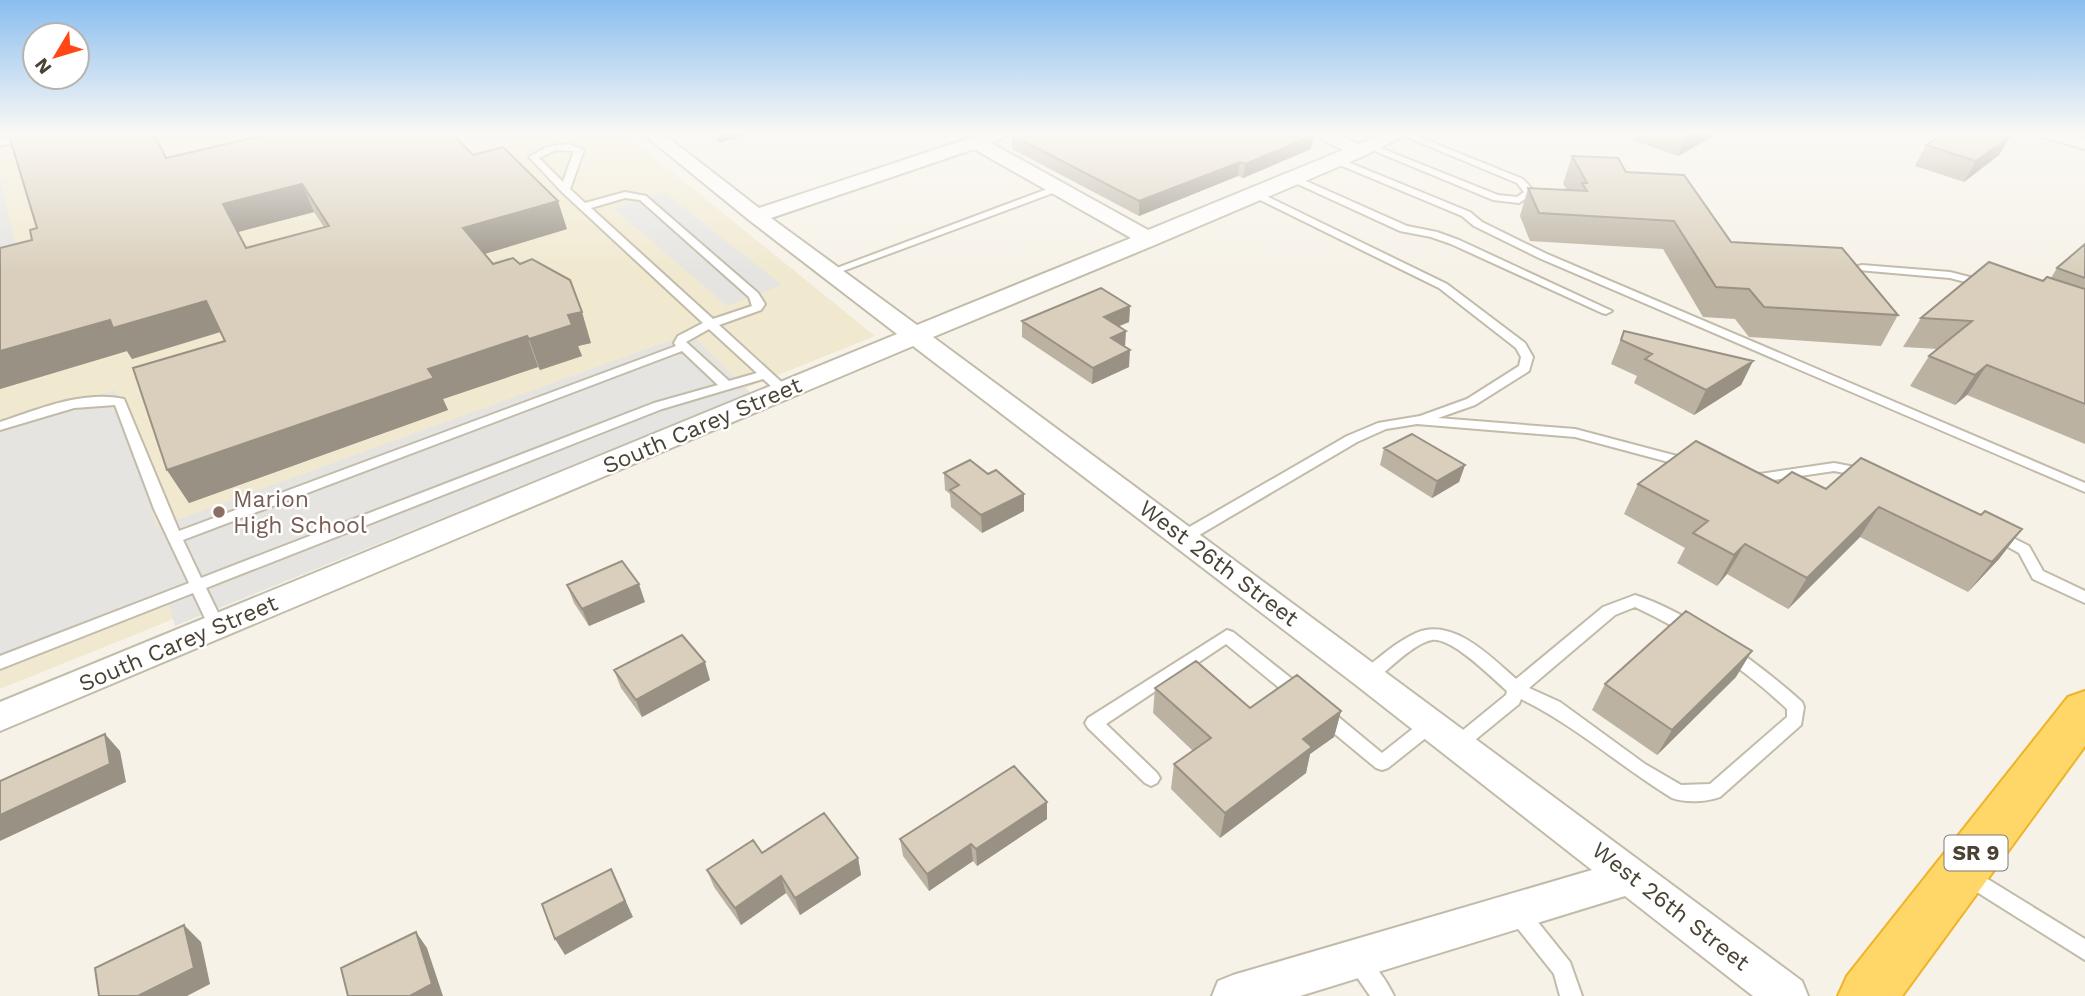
<svg xmlns="http://www.w3.org/2000/svg" width="2085" height="996" font-family="'Work Sans',sans-serif">
	<style>
		.education { fill: #f0e9d0 }
		.parking { fill: #e6e4e0 }
		.lines { fill: none; stroke-linecap: round; stroke-linejoin: round }
		.lane-casing { stroke: #c2bba9; stroke-width: 4 }
		.street-casing { stroke: #c2bba9; stroke-width: 4 }
		.highway-casing { stroke: #efb328; stroke-width: 4 }
		.lane { fill: #fff; fill-rule: evenodd }
		.street { fill: #fff; fill-rule: evenodd }
		.highway { fill: #ffd769; fill-rule: evenodd }
		.wall { fill: #bbb2a2; fill-rule: evenodd }
		.shaded-wall { fill: #989184 }
		.building { fill: #d9cfbc; stroke: #989184; stroke-width: 2; fill-rule: evenodd }
		.education-dot { fill: #8d6e63; stroke: #fff; stroke-width: 2.5 }
		.labels { text-anchor: middle; stroke-width: 5; stroke-linejoin: round; paint-order: stroke }
		.shield { fill: #fff; stroke: #807b72; stroke-width: 2 }
		.shield-label { font-size: 21px; font-weight: bold; fill: #4a4335 }
		.street-label { font-size: 23px; fill: #4a4335; stroke: #fff }
		.education-label { font-size: 23px; fill: #785e54; stroke: #fff; text-anchor: start }
	</style>
	<rect width="100%" height="100%" fill="#f6f2e8"/>
	<path class="education" d="M0,132H623L875,336L0,689Z"/>
	<path class="parking" d="M0,177L18,255L0,260Z
		M664,192L782,285L727,306L613,208Z
		M690,333L751,393L175,626L168,601L0,666V426L115,390L157,527Z"/>
	<g class="lines">
		<g class="lane-casing">
			<path id="lane" d="M34,132H52L0,146V140Z
				M1407,132L1523,179L1535,192L1519,203L1493,200L1365,147L1373,145L1498,195L1517,197L1524,192L1517,183L1397,133Z
				M568,144L584,150L570,189L585,203L625,192L646,196L758,293L765,304L761,310L719,325L788,388L790,391L788,394H780L763,379L662,409L206,588L225,627L223,631H211L193,593L0,669V656L189,583L154,509L115,405L74,408L0,430V422C39,409 83,390 124,399L179,531L676,346L674,343L678,336L703,323L562,192L529,157L547,147ZM556,150L574,151L563,182L539,158ZM625,198L640,200L749,297L752,306L713,319L591,208ZM709,329L757,373L729,381L686,342ZM682,351L718,385L654,403L201,578L183,540Z
				M1338,158L1470,212L1482,222L1547,254L2085,483V492L1539,258L1474,226L1462,216L1335,163V159Z
				M1291,177H1297L1407,226L1437,232L1459,240L1612,311L1606,314L1602,313L1451,244L1431,237L1400,231L1291,181Z
				M1058,185L1063,188L1061,190L835,274L831,275L826,272Z
				M1254,193H1260L1447,284L1525,343L1533,357L1529,371L1475,405L1438,418L1575,429L1696,461L1698,464L1691,468L1575,437L1417,424L1386,429L1357,442L1189,541H1179L1177,537L1179,533L1347,436L1378,423L1420,416L1467,399L1519,366L1521,357L1516,348L1439,288L1254,197Z
				M1862,265L1950,272L1989,282L1990,284L1985,287L1950,278L1858,270V266Z
				M1834,463L1871,470L1873,473L1866,477L1834,471L1760,482L1743,479L1741,476L1748,472L1760,474Z
				M1995,529L2029,546L2043,571L2085,591V603L2033,579L2019,553L1990,537L1988,534L1990,531Z
				M1635,595C1689,612 1760,664 1802,702L1804,707L1801,725L1720,797C1707,802 1685,803 1672,798C1621,767 1575,725 1521,699L1519,704L1464,749L1458,751L1452,749L1449,744L1452,739L1506,695L1507,691C1492,678 1452,637 1432,640C1414,643 1388,670 1374,681L1368,682L1362,681L1360,676L1362,671C1379,658 1396,642 1416,633C1453,617 1491,657 1516,679L1603,607ZM1635,607C1690,633 1743,667 1787,709V717L1710,784L1681,785L1645,764L1560,702L1529,688L1615,615Z
				M1227,630L1233,632L1306,690L1308,695L1306,700L1300,702L1294,700L1226,644L1106,724L1157,773L1160,778L1157,783L1151,786L1145,783L1088,728L1085,723L1088,718Z
				M1324,708L1330,710L1382,753L1425,719L1431,717L1437,719L1440,724L1437,729L1388,768L1382,770L1376,768L1318,720L1315,715L1318,710Z
				M1968,867L2085,939V960L1961,882L1958,876L1961,870Z
				M1518,904L1525,906L1570,962L1582,996H1560L1554,974L1511,920L1508,913L1511,906Z
				M1356,951C1371,957 1387,981 1394,996H1370L1346,961L1349,954Z"/>
		</g>
		<g class="street-casing">
			<path id="street" d="M641,132H661L759,208L988,132H1015L991,143L1148,230L1343,150L1308,132H1332L1359,144L1387,132H1411L1366,155L1157,244L933,337L1802,981L1808,996H1753L1625,896L1300,996H1212L1218,981L1233,975L1592,870L1356,685L913,346L0,731V702L897,334L749,220ZM974,149L1131,238L917,325L771,218Z
				M2037,132H2065L2085,138V149L2039,136Z"/>
		</g>
		<g class="highway-casing">
			<path id="highway" d="M2085,691V746L1902,996H1838L1847,976L2068,697Z"/>
		</g>
		<use href="#lane" class="lane"/>
		<use href="#street" class="street"/>
		<use href="#highway" class="highway"/>
	</g>
	<path class="wall" d="M261,132H451L473,155L567,229L485,254L493,264L591,343L578,346L582,356L540,370L538,367L443,399L448,410L189,503L167,470L225,341L221,332L132,359L127,351L0,389V248L32,240L37,228L167,158L263,136ZM314,212L324,227L246,248L238,232Z
		M705,132H747V135L719,143Z
		M1636,132H1721L1678,156L1633,140Z
		M1012,135L1311,149L1243,178L1238,176L1139,216L1012,149Z
		M2011,135L1999,155L1964,182L1915,166L1926,145Z
		M1572,156L1626,172L1731,242L1898,315L1881,346L1749,337L1735,319L1703,317L1663,249L1530,241L1520,216L1528,188L1567,190L1563,184Z
		M2085,244V444L1967,395L1955,405L1910,386L1929,356L1938,349L1903,347L1921,318L2051,278L2057,268Z
		M1130,306L1129,322L1119,326L1129,367L1092,384L1022,337V321Z
		M1624,331L1753,361L1741,385L1694,415L1634,383L1637,376L1611,364Z
		M1384,448L1465,465L1459,482L1432,498L1380,465Z
		M944,473L988,474L1024,494V511L982,533L951,507L950,494L945,490Z
		M1778,483L1826,489L1981,515L2022,529L1999,559L1968,592L1860,537L1788,609L1727,574L1717,586L1677,563L1685,548L1624,514L1638,484Z
		M567,585L645,602L589,626L574,603Z
		M614,670L710,680L642,717L621,688Z
		M1736,677L1657,755L1592,710L1605,684Z
		M1155,688L1250,708L1341,711L1334,737L1310,754L1306,773L1220,838L1171,789L1174,764L1193,751L1153,713Z
		M1047,802V819L977,866L973,861L929,891L903,856L900,839Z
		M762,853L858,858L861,875L800,915L786,893L741,925L714,887L707,870Z"/>
	<path class="shaded-wall" d="M717,132H747V135L719,143Z
		M1691,132H1721L1678,156L1686,135Z
		M1314,135L1311,149L1243,178L1245,164Z
		M2011,135L1999,155L1964,182L1976,161Z
		M1240,162L1238,176L1139,216V201Z
		M302,184L314,212L238,232L223,204Z
		M558,201L567,229L474,257L463,228Z
		M206,301L223,331L132,359L127,351L0,389V351L110,320Z
		M1130,306L1129,322L1103,333L1104,317Z
		M582,312L591,343L578,346L582,356L540,370L529,339L568,315Z
		M1126,331L1125,347L1111,338Z
		M527,336L538,367L443,399L448,410L189,503L167,470L428,369Z
		M1130,350L1129,367L1092,384L1093,368Z
		M1753,361L1741,385L1694,415L1706,390Z
		M1987,365L1967,395L1955,405L1975,375Z
		M1465,465L1459,482L1432,498L1437,481Z
		M1024,494V511L982,533L981,515Z
		M1879,507L1860,537L1788,609L1807,578Z
		M2022,529L1999,559L1968,592L1992,562Z
		M1745,544L1727,574L1717,586L1734,555Z
		M639,584L645,602L589,626L582,609Z
		M1752,651L1736,677L1657,755L1672,730Z
		M705,662L710,680L642,717L636,700Z
		M1341,711L1334,737L1310,754L1306,773L1220,838L1225,813L1303,739Z
		M105,734L120,751L126,782L0,841V815Z
		M1047,802V819L977,866L976,849Z
		M971,844L973,861L929,891L927,874Z
		M858,858L861,875L800,915L795,898Z
		M611,869L633,917L565,955L555,939Z
		M781,876L786,893L741,925L735,908Z
		M184,925L201,942L210,984L187,996H138Z
		M416,932L427,948L443,996H410Z"/>
	<path class="building" d="M8,132H153L166,158L269,134L267,132H451L473,155L503,147L558,201L463,228L493,264L513,258L520,264L532,259L570,280L582,312L568,315L572,325L529,339L527,336L428,369L434,378L167,470L133,368L225,341L206,301L113,328L110,320L0,351V248L32,240L30,230L37,228ZM302,184L329,226L246,248L223,204Z
		M1020,132H1307L1314,135L1245,164L1240,162L1139,201L1012,135Z
		M1678,132H1691L1686,135Z
		M1946,132H2004L2011,135L1976,161L1926,145Z
		M1572,156L1618,158L1626,172L1684,175L1731,242L1842,248L1898,315L1764,307L1749,289L1716,287L1674,221L1539,213L1528,188L1587,191L1582,183H1587Z
		M2085,244V278L2057,268Z
		M1989,262L2043,281L2047,277L2085,289V404L1987,365L1975,375L1929,356L1972,321L1921,318Z
		M1101,288L1130,306L1104,317L1126,331L1111,338L1130,350L1093,368L1022,321Z
		M1624,331L1753,361L1706,390L1645,359L1652,354L1621,340Z
		M1412,434L1465,465L1437,481L1384,448Z
		M1696,441L1778,483L1792,472L1826,489L1861,458L1981,515L1985,511L2022,529L1992,562L1879,507L1807,578L1745,544L1734,555L1693,533L1708,521L1638,484Z
		M970,460L988,474L996,470L1024,494L981,515L950,490L959,485L944,473Z
		M622,561L639,584L582,609L567,585Z
		M1686,611L1752,651L1672,730L1605,684Z
		M682,635L705,662L636,700L614,670Z
		M1196,661L1250,708L1297,675L1341,711L1303,739L1312,747L1225,813L1174,764L1211,738L1155,688Z
		M105,734L110,764L0,815V781Z
		M1014,766L1047,802L976,849L971,844L927,874L900,839Z
		M824,813L858,858L795,898L781,876L735,908L707,870L753,840L762,853Z
		M611,869L625,901L555,939L542,904Z
		M184,925L194,968L138,996H99L95,968Z
		M416,932L432,984L410,996H348L341,968Z"/>
	<linearGradient id="sky" x2="0" y2="1"><stop stop-color="#8abeef"/><stop offset="0.49" stop-color="#fbf9f5"/><stop offset="1" stop-color="#fbf9f5" stop-opacity="0"/></linearGradient>
	<rect width="2085" height="272" fill="url(#sky)"/>
	<circle class="education-dot" cx="219" cy="512" r="7"/>
	<g class="labels">
		<rect class="shield" x="1944.5" y="835.5" width="63" height="35" rx="5"/>
		<g class="shield-label">
			<text x="1976" y="860">SR 9</text>
		</g>
		<g class="street-label">
			<text transform="translate(702 425) rotate(-23)" y="8">South Carey Street</text>
			<text transform="translate(1219 563) rotate(37)" y="8">West 26th Street</text>
			<text transform="translate(178 643) rotate(-23)" y="8">South Carey Street</text>
			<text transform="translate(1671 906) rotate(38)" y="8">West 26th Street</text>
		</g>
		<g class="education-label">
			<text x="233" y="507">Marion<tspan x="233" dy="26">High School</tspan></text>
		</g>
	</g>
	<g transform="translate(56 56) rotate(232)"><circle r="33" fill="#ffffff" stroke="#b7b4ae" stroke-width="2"/>
	<path d="M0-5L12 26L0 18L-12 26Z" fill="#ff4815"/>
	<text y="-10" font-size="19" font-weight="bold" text-anchor="middle" fill="#4a4335">N</text>
	</g>
</svg>
